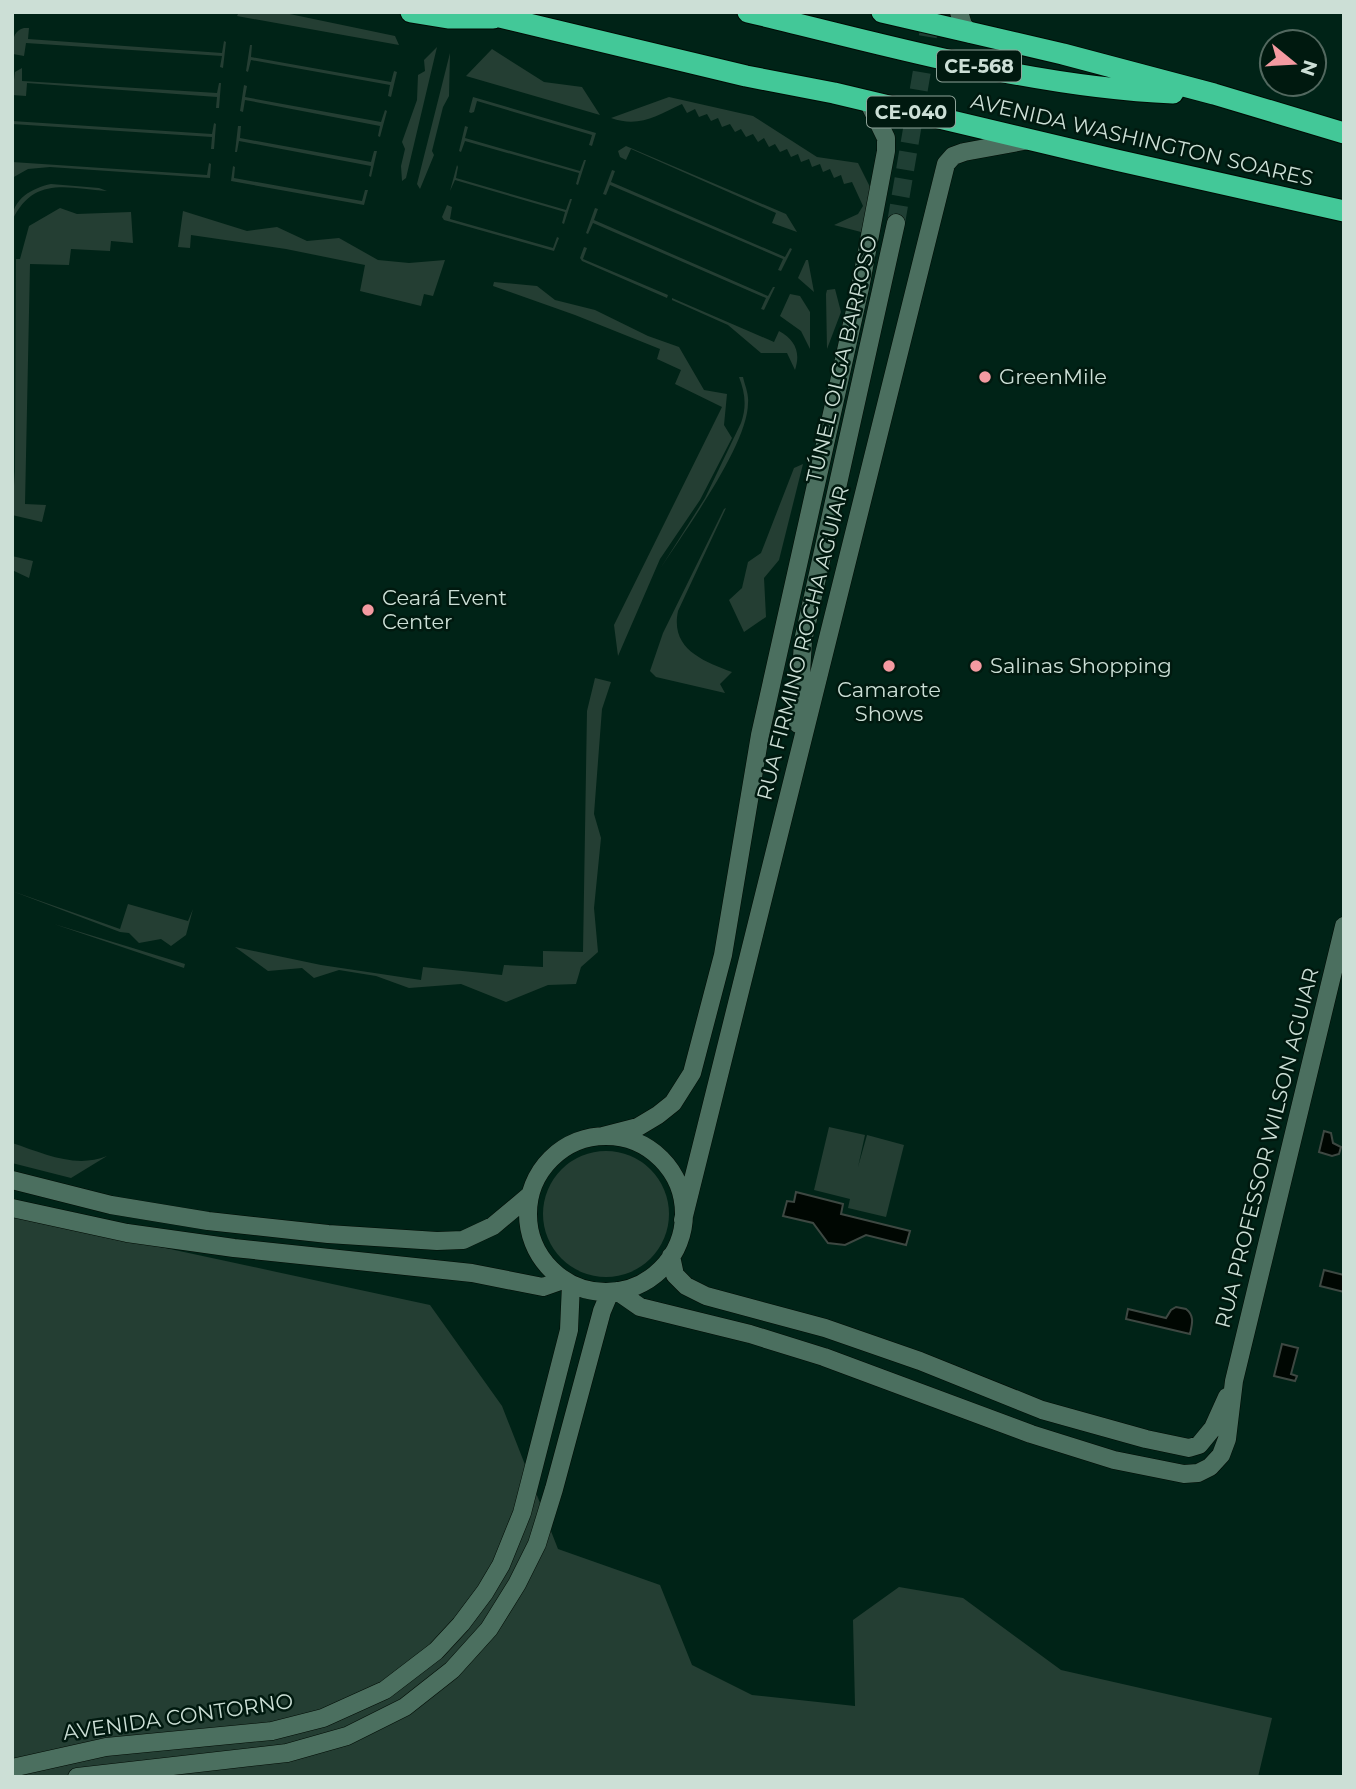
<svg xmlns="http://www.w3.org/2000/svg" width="1356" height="1789" font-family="Montserrat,sans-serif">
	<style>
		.green { fill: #243e33 }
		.water { fill: #000702; stroke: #3d4842; stroke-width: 2 }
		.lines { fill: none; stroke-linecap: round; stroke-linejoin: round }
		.minor-tunnel { stroke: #1f3f34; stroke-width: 18; stroke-dasharray: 18 9; stroke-linecap: butt }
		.minor-casing { stroke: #000b04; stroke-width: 19 }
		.highway-casing { stroke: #000b04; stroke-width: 23 }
		.minor { stroke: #4b6f5f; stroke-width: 18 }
		.highway { stroke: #43c898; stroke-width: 21 }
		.poi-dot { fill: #f49aa1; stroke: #00190f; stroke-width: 2.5 }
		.labels { text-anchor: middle; stroke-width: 5; stroke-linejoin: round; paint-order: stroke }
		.shield { fill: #00190f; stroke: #8fa49a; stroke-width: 2 }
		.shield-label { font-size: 19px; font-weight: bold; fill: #ccdfd6 }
		.street-label { font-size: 21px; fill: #ccdfd6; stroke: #00190f }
		.poi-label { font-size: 21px; fill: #ccdfd6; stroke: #00190f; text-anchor: start }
	</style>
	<rect width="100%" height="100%" fill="#002317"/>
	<path class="green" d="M239,12H280L395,36L399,45L237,16Z
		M24,28H29L28,39L222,53L224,41L226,42L223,68L220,67L222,56L26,43L24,56L13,54C11,44 13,30 24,28Z
		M250,45H252L251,57L391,82L394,71L397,72L391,97L388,96L390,85L251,60L248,72L246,71Z
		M437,47L406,178L402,181L401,166L405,149L402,142L417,100L418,75L425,71L424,60Z
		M492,49L544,82L582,87L600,115L466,76Z
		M450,53L449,96L443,107L432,151L434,155L420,189L417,184Z
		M22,68V81L217,93L219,83H221L219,108H216L217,97L27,83L26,96L12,95L15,72Z
		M244,85L247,86L245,97L381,122L385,110L387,111L380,137L378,136L380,126L245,100L243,112L240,111Z
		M473,97L596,133L592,146L589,145L592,135L477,101L474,112L471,113L469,112Z
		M669,97L753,116L817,157L858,163L872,191L861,232L834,225L858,214L863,206L852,182L844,184L841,175L834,178L830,169L823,172L820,164L812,167L809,159L801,162L798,154L791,157L787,149L780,152L775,144L769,147L764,138L758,142L753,134L746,137L741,129L735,132L730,124L722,127L718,118L711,121L707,114L699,117L695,109L687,113L682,104C656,116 639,128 611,118Z
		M12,121L212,134L214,123L216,124L214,149H211L212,137L12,124Z
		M238,126H241L240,138L371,162L374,151H377L371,177L369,176L371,166L239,141L237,152H235Z
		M465,126L468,127L465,138L580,171L584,160H586L578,185L576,184L579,173L465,141L461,152L459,151Z
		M626,146L786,214L797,232L772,223L776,213L631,149L626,160L620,157L618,151Z
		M12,162L207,175L209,163L211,164L210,178L50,167L28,169L12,178Z
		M457,165L458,167L456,178L566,210L570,199H572L564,224L562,223L565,212L455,180L450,191Z
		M233,166L235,167L234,178L362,201L365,190H368L364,205L231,181Z
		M612,170L615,171L611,182L785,257L790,248L792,249L781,271L778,270L783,259L610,185L606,195L603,194Z
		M51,184L99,188L107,191C66,188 33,176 12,221C12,199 32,188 51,184Z
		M447,205L452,207L450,219L553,248L557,237L559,238L554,251L444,220L442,217Z
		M60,208L77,214L131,212L133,243L111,241L110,251L71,249L69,265L30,264L25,504L46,505L42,522L12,515L15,471L16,259H20L29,226Z
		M595,208L598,209L594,220L768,296L773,287H775L764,310L761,309L766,298L593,223L588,234L586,233Z
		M183,211L247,231L277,227L307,241L339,238L378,260L409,263L445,260L433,296L424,294L421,306L360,291L365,265L286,249L191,235L190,248L178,247Z
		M584,247L587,248L583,259L668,295L667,298L582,261L580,258Z
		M806,260H808L814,292L798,278Z
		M494,282L537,286L555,300L595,310L648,336L679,347L704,390L727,394L724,425L732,438L700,500L660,559L618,656L614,625L722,407L675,384L681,370L657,359L660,349L575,315L493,286Z
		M835,289L841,312L827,349L826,294L827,290Z
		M790,294L800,296L810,312V349L801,331L780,316Z
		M672,298L774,342L779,331C795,340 801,352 795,370L787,353H761L728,325L672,300Z
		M739,377H743C745,386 749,394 748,403C748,445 684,532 660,569L705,498L741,423C747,406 745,393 739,377Z
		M803,464L779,560L764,578L766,617L744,632L729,600L742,588L748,562L761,553L794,468Z
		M726,508L678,611C670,649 703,661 732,672L720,684L725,693L656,677L650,671L663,633L724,509Z
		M12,556L33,561L29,578L12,570Z
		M595,678L611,682L602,709L594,814L601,838L594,908L598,952L581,967L576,984L548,985L506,1002L461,984L409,988L376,976L339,970L314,978L302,968L268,971L235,947L321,965L421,980L423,967L502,975L504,965L543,967V951L583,952L587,711Z
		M12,891L120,929L128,904L188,921L193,909L186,935L171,946L161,939L139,943L129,933L120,932Z
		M54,924L185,964L184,968Z
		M829,1127L865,1135L858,1167L867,1135L904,1145L886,1217L848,1208L850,1199L814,1190Z
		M12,1143C43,1153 75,1169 107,1156L71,1178L12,1163Z
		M543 1214a63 63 0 1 1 126 0a63 63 0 1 1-126 0Z
		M12,1215L430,1305L502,1406L558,1549L660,1585L692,1665L752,1695L855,1706L853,1620L899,1587L963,1598L1061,1670L1272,1718L1258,1777H12Z"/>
	<path class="water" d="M1324,1131L1331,1133L1333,1143L1341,1147L1339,1154L1332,1156L1319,1152Z
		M796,1192L843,1204L841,1214L910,1231L906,1245L866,1235L845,1245L828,1243L813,1223L783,1216L787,1201L794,1202Z
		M1324,1270L1344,1275V1292L1320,1286Z
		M1176,1307L1186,1309C1195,1316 1192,1324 1190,1334L1126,1319L1128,1309L1166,1318L1171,1310Z
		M1282,1344L1298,1348L1291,1374L1297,1376L1295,1381L1274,1376Z"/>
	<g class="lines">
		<path class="minor-tunnel" d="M896,223L932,12"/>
		<g class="minor-casing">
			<path id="minor" d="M959,12L963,25L971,34
				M798,724L803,641L896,223
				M603,1136L638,1127L658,1115L673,1103L692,1073L723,955L760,735L860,288L886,151V138L868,101
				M528 1214a78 78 0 1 1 156 0a78 78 0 1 1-156 0Z
				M12,1180L111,1205L208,1221L328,1234L437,1241L463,1240L493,1226L530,1195
				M12,1208L127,1233L234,1248L472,1273L543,1287L563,1280
				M683,1220L946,164L953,156L964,152L1029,140
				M671,1256L675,1275L686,1286L706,1296L825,1328L920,1361L1042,1410L1146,1439L1189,1448L1199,1445L1213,1428L1227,1397
				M617,1291L640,1307L750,1334L824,1357L1031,1434L1114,1460L1184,1474L1198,1473L1210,1467L1221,1455L1227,1439L1234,1381L1344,926
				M12,1768L106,1747L272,1731L323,1718L385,1690L436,1651L461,1624L485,1592L501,1565L522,1513L569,1330L571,1284
				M77,1777L287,1753L347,1736L405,1707L452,1670L489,1629L517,1584L537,1544L554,1489L602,1311L610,1292"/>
		</g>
		<g class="highway-casing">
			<path id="highway" d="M411,12L448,18H493
				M479,12L746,76L834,93L1116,160L1344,211
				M748,12C888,45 1029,87 1173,93
				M882,12L1063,54L1214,94L1344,133"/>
		</g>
		<use href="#minor" class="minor"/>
		<use href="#highway" class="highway"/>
	</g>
	<g class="poi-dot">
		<circle cx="985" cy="377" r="7"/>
		<circle cx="368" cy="610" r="7"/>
		<circle cx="889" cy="666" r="7"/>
		<circle cx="976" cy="666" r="7"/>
	</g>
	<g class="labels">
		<g class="shield">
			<rect x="937" y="50.5" width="84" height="31" rx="5"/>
			<rect x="867" y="96.5" width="88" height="31" rx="5"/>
		</g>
		<g class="shield-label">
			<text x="979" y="73">CE-568</text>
			<text x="911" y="119">CE-040</text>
		</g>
		<g class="street-label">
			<text transform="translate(1142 140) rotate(13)" y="7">AVENIDA WASHINGTON SOARES</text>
			<text transform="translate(842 359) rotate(-77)" y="7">TÚNEL OLGA BARROSO</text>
			<text transform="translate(803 643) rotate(-76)" y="7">RUA FIRMINO ROCHA AGUIAR</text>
			<text transform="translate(1267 1148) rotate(-76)" y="7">RUA PROFESSOR WILSON AGUIAR</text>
			<text transform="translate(178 1717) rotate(-8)" y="7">AVENIDA CONTORNO</text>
		</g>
		<g class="poi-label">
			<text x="999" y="384">GreenMile</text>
			<text x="382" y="605">Ceará Event<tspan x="382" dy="24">Center</tspan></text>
			<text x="990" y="673">Salinas Shopping</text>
			<text x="889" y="697" text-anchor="middle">Camarote<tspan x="889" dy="24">Shows</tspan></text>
		</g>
	</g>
	<rect width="1356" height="1789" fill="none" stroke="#ccdfd6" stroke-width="28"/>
	<g transform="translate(1293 63) rotate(108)"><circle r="33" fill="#00190f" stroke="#52685f" stroke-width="2"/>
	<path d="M0-5L12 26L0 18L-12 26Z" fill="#f49aa1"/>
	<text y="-10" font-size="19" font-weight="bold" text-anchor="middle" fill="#ccdfd6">N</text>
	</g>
</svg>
